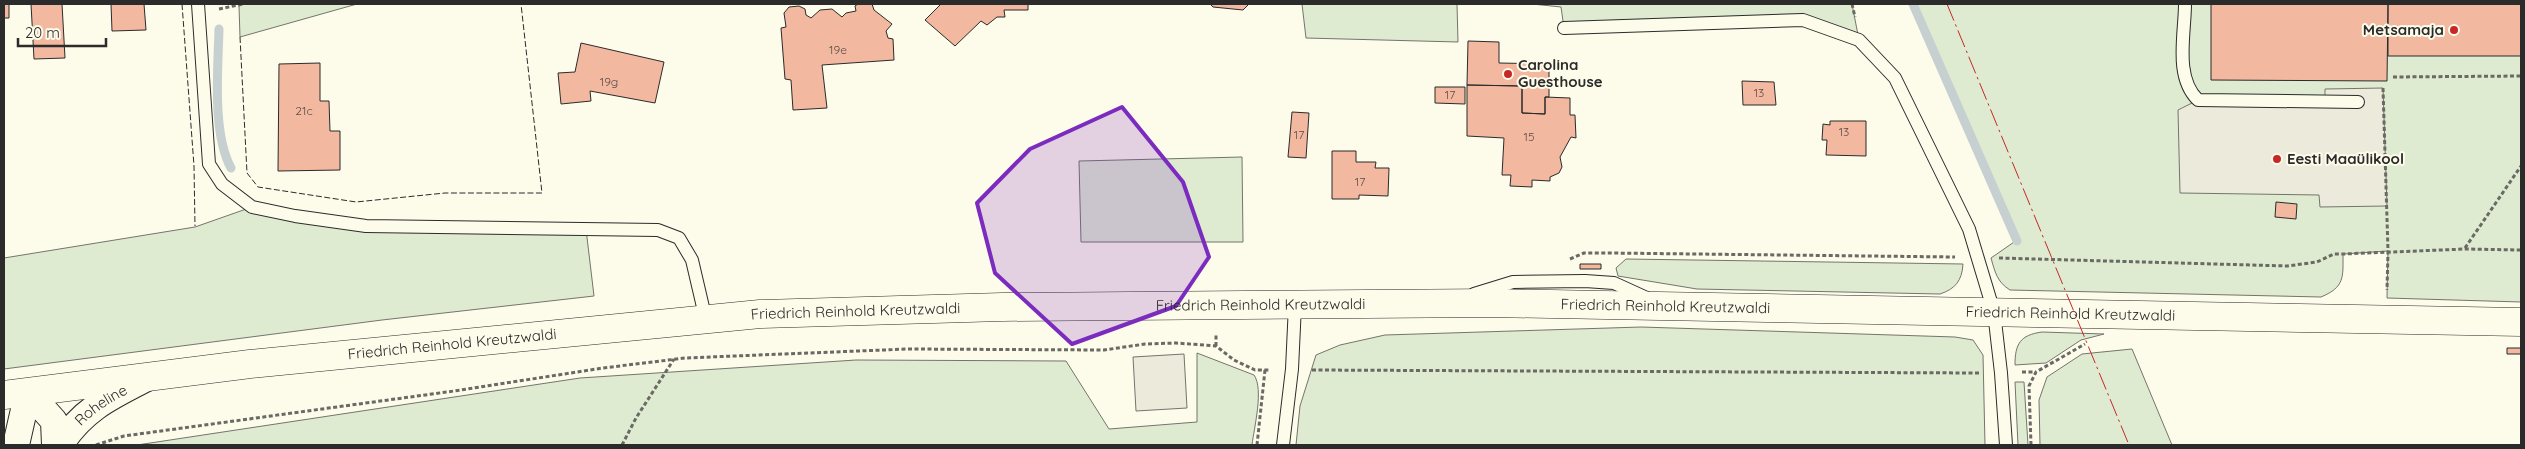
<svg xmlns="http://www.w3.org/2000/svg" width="2525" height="449" font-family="Quicksand,sans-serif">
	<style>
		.green { fill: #deebd1; stroke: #74746e }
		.parking { fill: #eceadb; stroke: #74746e }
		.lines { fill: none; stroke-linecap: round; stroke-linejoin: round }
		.stream { stroke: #c7d0d0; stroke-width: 9 }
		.building { fill: #f2b8a0; stroke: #2b2b2b }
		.service-casing { stroke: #2b2b2b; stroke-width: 14 }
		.minor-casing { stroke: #2b2b2b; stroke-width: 28 }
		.secondary-casing { stroke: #2b2b2b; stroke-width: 29 }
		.path { stroke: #6a6964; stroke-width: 3; stroke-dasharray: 4 2.5; stroke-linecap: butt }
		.service { stroke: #fdfbea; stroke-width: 12 }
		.minor { stroke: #fdfbea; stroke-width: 26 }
		.secondary { stroke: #fdfbea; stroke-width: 28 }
		.fence { stroke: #2b2b2b; stroke-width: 1; stroke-dasharray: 6 2.5; stroke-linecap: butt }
		.power { stroke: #c62828; stroke-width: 1; stroke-dasharray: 18 4 2.5 4; stroke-linecap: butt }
		.marked { fill: #7b2cbf; fill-opacity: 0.2; stroke: #7b2cbf; stroke-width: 4; stroke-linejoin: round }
		.poi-dot { fill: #c62828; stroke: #fdfbea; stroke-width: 2 }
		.labels { text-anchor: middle; stroke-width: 4; stroke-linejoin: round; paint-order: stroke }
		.number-label { font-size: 12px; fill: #5d4e48 }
		.poi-label { font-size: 15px; font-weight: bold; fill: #2b2b2b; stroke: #fdfbea; text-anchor: start }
		.street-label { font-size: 15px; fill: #2b2b2b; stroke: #fdfbea }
	</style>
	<rect width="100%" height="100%" fill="#fdfbea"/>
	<path class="green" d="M244,4H357L240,37L239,6Z
		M1302,4H1457L1458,42L1306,38Z
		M1532,4H1852L1859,40L1803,20L1564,28L1561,7Z
		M1913,4H2521V302L2387,298L2388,251L2343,254C2343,277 2345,287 2321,297L2010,290C1997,282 1995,272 1991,258L2017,240Z
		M1242,157L1243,242H1081L1079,161Z
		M252,207L366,226L586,229L594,296L382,320L4,369V258L195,227Z
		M1626,259L1963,264C1962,281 1955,289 1940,294L1697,289L1618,276L1616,268Z
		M1641,327L1955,337L1973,340L1983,355L1985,445H1296L1300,406L1316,355L1340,345L1385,335Z
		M2042,332L2104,334L2081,340L2046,363L2015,365C2015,344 2020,335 2042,332Z
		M2132,349L2172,445H2040L2039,400L2047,377L2082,354Z
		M1197,353L1254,375C1264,389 1254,428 1252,445H137L580,378L856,360L1066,361L1109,429L1197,422Z
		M2015,382H2024L2028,445H2018Z"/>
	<path class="parking" d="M2383,88L2387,206L2320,207L2319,195L2180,193L2178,110L2198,100L2325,102V89Z
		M1184,354L1187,408L1136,411L1133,357Z"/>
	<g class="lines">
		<path class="stream" d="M1913,4L2017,241
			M219,29C218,69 212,133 231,168"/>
	</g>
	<path class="building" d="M4,4H9V18H4Z
		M31,4H62L65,58L34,59Z
		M111,4H144L146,30L112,31Z
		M858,4H872L874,10L892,24L886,31L888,38L893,39L894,60L822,65L827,108L793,110L791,80L785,79L781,28L786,27L784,13L789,7L799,6L805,9L806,15L811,18L820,10L832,9L842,17L846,13L856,11L855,6Z
		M941,4H1043H1028V10H1004L1005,17H997L987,25L981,21L955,46L925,20Z
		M1210,4H1249L1243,10L1213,7Z
		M2211,4H2388L2387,81L2211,80Z
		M2388,4H2521V56H2388Z
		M1468,41L1499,42V63L1549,64V97H1545V114L1522,113V86L1467,85Z
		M581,43L664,62L655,103L590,91L591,101L561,104L558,73L575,72Z
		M320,63V101H329L330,131H340V170L278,171L279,64Z
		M1742,81L1774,82L1776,105H1743Z
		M1467,85L1522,86V113L1545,114V97L1570,98V115H1575L1576,138L1571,137L1560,157L1562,167L1559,173L1550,177V181L1532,180V187L1510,186L1511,175H1502L1504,138L1467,136Z
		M1435,87H1465V104L1435,103Z
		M1292,112L1309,113L1306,158L1288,157Z
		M1830,121H1866V156L1826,155L1827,140H1822L1823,124L1830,125Z
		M1332,151H1356V162H1376L1375,168H1389L1388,196L1359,195V199H1332Z
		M2276,202L2297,204L2296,219L2275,217Z
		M1580,264H1601V269H1580Z
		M2507,348H2521V354H2507Z"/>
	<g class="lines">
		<g class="service-casing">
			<path id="service" d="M198,4L209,164L222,184L252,207L295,216L366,226L658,230L679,238L692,260L706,320
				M2185,4C2185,34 2174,77 2198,100L2358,102
				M1564,28L1803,20L1859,40L1895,78L1969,229L1994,312L2001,373L2006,445
				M1474,294L1513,282L1585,281L1614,283L1649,299
				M1283,445L1292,369L1295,305"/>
		</g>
		<g class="minor-casing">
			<g id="minor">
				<path d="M28,392L54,421L55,445"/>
				<path d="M16,445L28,392"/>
				<path id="s1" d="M60,445C83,409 110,397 147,378"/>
			</g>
		</g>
		<g class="secondary-casing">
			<g id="secondary">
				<path id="s2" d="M4,395L250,364L760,314L1002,307L1492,303L2521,322"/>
			</g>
		</g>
		<path class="path" d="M1852,4L1855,17
			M219,9L243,4
			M2393,77L2521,76
			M2383,88L2388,251L2387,290
			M2465,248L2521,166
			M1999,258L2287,266L2317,262L2334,254H2343L2465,249L2521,250
			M1570,259L1584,253H1608L1955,257
			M1216,346V333
			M1312,370L1980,373
			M2022,372H2036
			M96,445L124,436L454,391L603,368L685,358L908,349L1104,350L1145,344L1176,343L1216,346L1234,360L1255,370H1270
			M622,445L636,418L674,359
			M1257,445L1265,370
			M2031,445L2029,386L2036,372L2085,344"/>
		<use href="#service" class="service"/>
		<use href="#minor" class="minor"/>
		<use href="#secondary" class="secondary"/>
		<path class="fence" d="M182,4L194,166L195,226
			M240,37L247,173L258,187L356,202L445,193H542L521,4"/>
		<path class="power" d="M1947,4L2129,445"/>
	</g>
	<path class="marked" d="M1122,107L1183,182L1209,257L1176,306L1072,344L995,273L977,203L1030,149Z"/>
	<g class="poi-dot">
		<circle cx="2454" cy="30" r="5"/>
		<circle cx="1508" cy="74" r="5"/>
		<circle cx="2277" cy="159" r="5"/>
	</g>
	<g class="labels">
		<g class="number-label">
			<text x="838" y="54">19e</text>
			<text x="609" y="86">19g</text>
			<text x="1759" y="97">13</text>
			<text x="1450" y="99">17</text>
			<text x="304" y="115">21c</text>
			<text x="1844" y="136">13</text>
			<text x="1299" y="139">17</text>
			<text x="1529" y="141">15</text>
			<text x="1360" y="186">17</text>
		</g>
		<g class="poi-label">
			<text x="2444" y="35" text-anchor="end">Metsamaja</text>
			<text x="1518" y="70">Carolina<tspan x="1518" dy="17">Guesthouse</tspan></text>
			<text x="2287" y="164">Eesti Maaülikool</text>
		</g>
		<g class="street-label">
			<text dy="5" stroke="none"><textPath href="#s2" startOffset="1261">Friedrich Reinhold Kreutzwaldi</textPath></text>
			<text dy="5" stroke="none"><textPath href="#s2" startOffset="1666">Friedrich Reinhold Kreutzwaldi</textPath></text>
			<text dy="5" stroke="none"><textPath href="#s2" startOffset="856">Friedrich Reinhold Kreutzwaldi</textPath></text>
			<text dy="5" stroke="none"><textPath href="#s2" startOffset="2071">Friedrich Reinhold Kreutzwaldi</textPath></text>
			<text dy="5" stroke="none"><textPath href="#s2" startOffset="451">Friedrich Reinhold Kreutzwaldi</textPath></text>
			<text dy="5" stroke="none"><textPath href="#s1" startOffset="58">Roheline</textPath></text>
		</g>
	</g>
	<rect width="2525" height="449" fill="none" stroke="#2b2b2b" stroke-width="10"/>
	<path d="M18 38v8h88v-8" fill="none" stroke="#2b2b2b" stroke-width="2.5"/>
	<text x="25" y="38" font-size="15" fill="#2b2b2b" stroke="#fdfbea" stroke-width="4" paint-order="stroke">20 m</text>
</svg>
